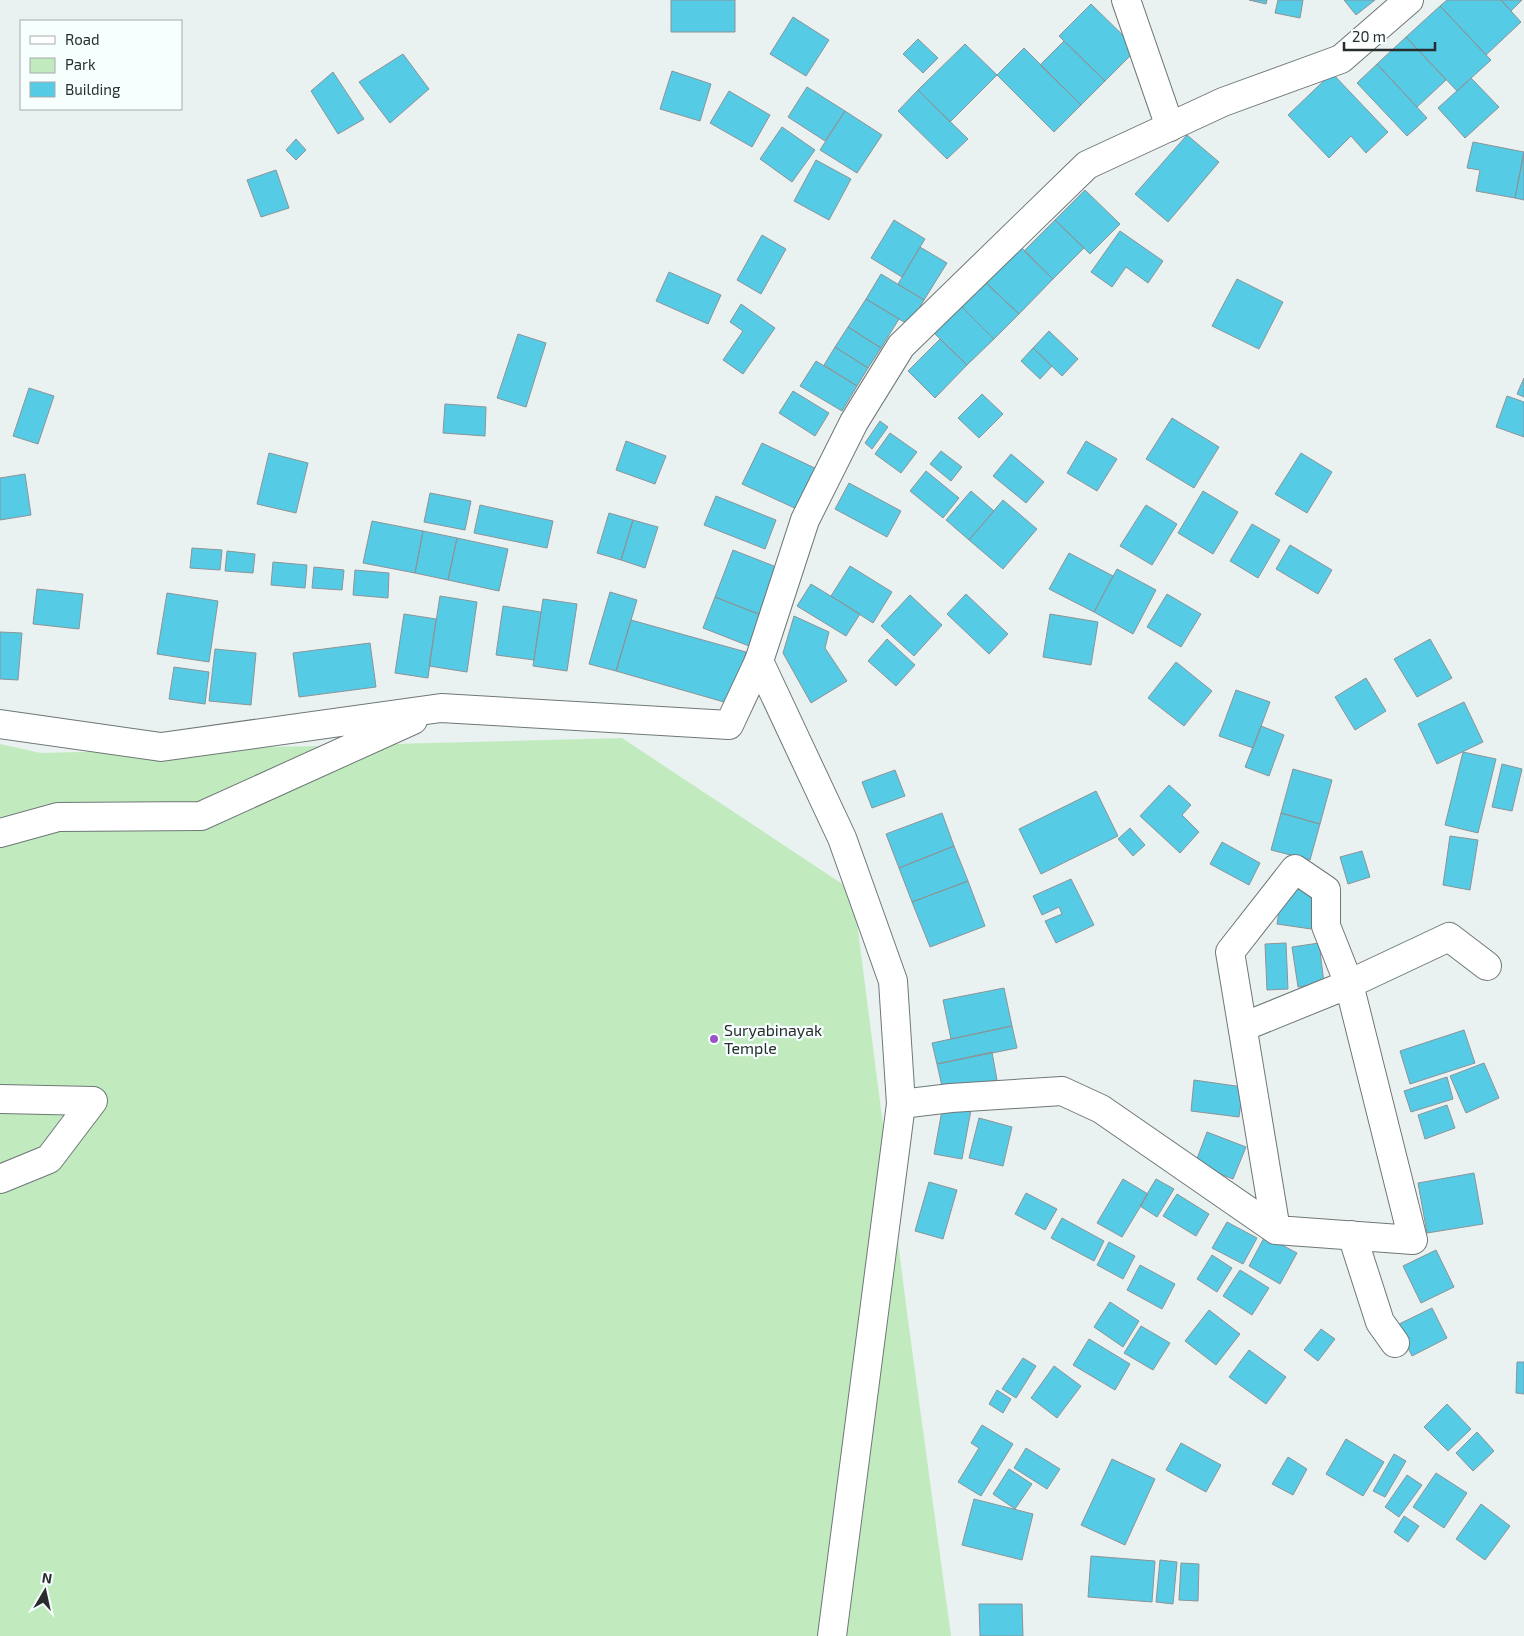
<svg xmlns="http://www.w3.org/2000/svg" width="1524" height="1636" font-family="'Exo 2',sans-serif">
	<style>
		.green { fill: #c1ebbf }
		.building { fill: #55cbe6; stroke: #8c9497 }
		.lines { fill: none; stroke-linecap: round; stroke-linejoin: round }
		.minor-casing { stroke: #6f7777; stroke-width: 30 }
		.major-casing { stroke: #6f7777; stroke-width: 30 }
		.minor { stroke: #fff; stroke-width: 28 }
		.major { stroke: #fff; stroke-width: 28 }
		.poi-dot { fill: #9b54c8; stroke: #f7fffe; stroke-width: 2 }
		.labels { text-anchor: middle; stroke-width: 4.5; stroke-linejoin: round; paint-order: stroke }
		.poi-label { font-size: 16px; fill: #2a2d2d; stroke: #f7fffe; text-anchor: start }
	</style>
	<rect width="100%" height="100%" fill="#e9f2f1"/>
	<path class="green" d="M622,738L853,891L908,1320L951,1636H0V744L41,753Z"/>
	<path class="building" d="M671,0H735V32H671Z
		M1249,0H1267L1266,4Z
		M1278,0H1303L1300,18L1275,13Z
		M1344,0H1375L1356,15Z
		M1447,0H1501L1521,22L1486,55L1440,6Z
		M1501,0H1522L1511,11Z
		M1091,4L1137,49L1105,81L1059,36Z
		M1440,6L1491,60L1457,91L1406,37Z
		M793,17L829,40L806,76L770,54Z
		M1406,37L1446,80L1417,107L1377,64Z
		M918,39L938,58L923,73L903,54Z
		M1064,41L1105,81L1081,105L1040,65Z
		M965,44L997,75L950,122L918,90Z
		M1024,48L1081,105L1054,132L997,75Z
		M403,54L429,89L390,123L359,82Z
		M1377,64L1427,118L1407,136L1357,83Z
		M672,71L711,84L700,121L660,109Z
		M333,72L364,119L338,134L311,91Z
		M1332,73L1388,132L1366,153L1351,136L1329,158L1288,115Z
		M1471,78L1499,107L1465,138L1438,108Z
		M807,87L845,111L825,141L788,117Z
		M918,90L968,139L947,159L898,111Z
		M729,91L770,115L752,147L710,123Z
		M845,111L882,135L857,173L820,150Z
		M782,127L815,150L792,182L760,159Z
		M1187,135L1219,162L1168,222L1135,194Z
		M296,139L306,150L296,160L286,150Z
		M1473,142L1524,152L1515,198L1476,191L1480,170L1467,168Z
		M1524,152V200L1515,198Z
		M816,160L851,179L829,220L794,201Z
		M276,170L289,208L261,217L247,180Z
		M1085,190L1120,224L1090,254L1055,220Z
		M894,220L925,239L902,277L871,258Z
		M1055,220L1084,248L1053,279L1024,251Z
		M1120,231L1163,261L1148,283L1126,267L1112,287L1091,272Z
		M762,235L786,249L761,294L737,280Z
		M1018,244L1053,279L1019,314L983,280Z
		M920,247L947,263L924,300L898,284Z
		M669,272L721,295L708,324L656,301Z
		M881,274L924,300L909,325L866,299Z
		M1237,279L1283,302L1259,349L1212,326Z
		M983,280L1019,314L994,339L959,304Z
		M866,299L899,319L881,348L848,327Z
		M741,304L775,328L743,374L723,360L743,331L730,322Z
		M959,304L994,339L967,365L932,331Z
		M848,327L881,348L868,368L835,347Z
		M1049,331L1078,359L1062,376L1033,348Z
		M518,334L546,343L526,407L497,398Z
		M940,339L967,365L935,398L908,371Z
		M835,347L868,368L857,386L824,365Z
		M1033,348L1052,366L1040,379L1021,361Z
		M816,361L857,386L842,411L800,386Z
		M1524,378V397L1517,394Z
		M29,388L54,396L38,444L13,436Z
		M793,391L829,413L815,436L779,413Z
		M982,394L1003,414L979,438L958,418Z
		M1507,396L1524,402V437L1496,427Z
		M445,404L486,407L485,436L443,433Z
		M1172,418L1219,447L1194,488L1146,459Z
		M880,421L888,427L872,449L865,443Z
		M890,433L917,452L901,473L875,454Z
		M626,441L666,456L655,484L616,470Z
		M1086,441L1117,459L1097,491L1067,473Z
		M762,443L819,470L799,510L742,484Z
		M941,451L962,467L951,481L930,464Z
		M269,453L308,463L296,513L257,504Z
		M1301,453L1332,472L1307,513L1275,494Z
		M1011,454L1044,482L1026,503L993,476Z
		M926,471L959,498L943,518L910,491Z
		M25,474L31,515L0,520V478Z
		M849,483L901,511L887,537L835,509Z
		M971,491L994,511L969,540L946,520Z
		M1203,491L1238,512L1213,554L1178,533Z
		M430,493L471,501L465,530L424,522Z
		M716,496L776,520L765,549L704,525Z
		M1003,500L1037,529L1003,569L969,540Z
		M480,505L553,521L547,548L474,533Z
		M1146,505L1177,524L1152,565L1120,546Z
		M609,513L633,520L621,560L597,553Z
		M633,520L658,527L645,568L621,560Z
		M372,521L423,531L415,573L363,563Z
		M1252,524L1280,540L1258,578L1230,561Z
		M423,531L457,538L448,580L415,573Z
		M457,538L508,549L499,591L448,580Z
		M1290,545L1332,570L1318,594L1276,569Z
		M192,548L222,550L220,570L190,568Z
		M733,550L779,568L761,615L715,597Z
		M227,551L255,554L253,573L225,571Z
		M1069,553L1113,576L1094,612L1049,589Z
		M273,562L307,565L305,588L271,585Z
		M850,566L892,592L873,623L831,596Z
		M314,567L344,570L342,590L312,588Z
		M1117,569L1156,590L1133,634L1094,612Z
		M355,570L389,573L388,598L353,595Z
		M811,584L860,614L846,636L797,606Z
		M37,589L83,594L79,629L33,624Z
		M610,592L637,600L616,671L589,664Z
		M167,593L218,601L209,662L157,654Z
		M966,594L1008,634L989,654L947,614Z
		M1167,594L1201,614L1181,647L1147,627Z
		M910,595L942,625L914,656L881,626Z
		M440,596L477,602L467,672L429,666Z
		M715,597L761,615L749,646L703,628Z
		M543,599L577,604L567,671L533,666Z
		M503,606L541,612L534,660L496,655Z
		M404,614L436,619L428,678L395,673Z
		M1050,614L1098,622L1091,665L1043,657Z
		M794,616L829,632L825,648L847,681L811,703L783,653Z
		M631,620L746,652L731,704L616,671Z
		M0,632L22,633L18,680L0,679Z
		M887,639L915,665L896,686L868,661Z
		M1430,639L1452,678L1417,697L1394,659Z
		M370,643L376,687L299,697L293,653Z
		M215,649L256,653L251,705L209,701Z
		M1176,662L1212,691L1184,726L1148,698Z
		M174,667L209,672L205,704L169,699Z
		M1366,678L1386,711L1355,730L1335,697Z
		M1236,690L1270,702L1253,748L1219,736Z
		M1464,702L1483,742L1437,764L1418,724Z
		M1261,726L1284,735L1269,776L1245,767Z
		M1463,752L1496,759L1478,833L1445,825Z
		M1502,764L1522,769L1512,811L1492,807Z
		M1293,769L1332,780L1320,824L1281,813Z
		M895,770L905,796L872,808L862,782Z
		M1169,785L1191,805L1182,815L1199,832L1180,853L1140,816Z
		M1096,791L1118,836L1041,874L1019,829Z
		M942,813L954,846L899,868L886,834Z
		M1281,813L1320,824L1310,860L1271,850Z
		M1130,828L1145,845L1133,856L1118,839Z
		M1450,836L1478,840L1470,890L1443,885Z
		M1222,842L1260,863L1249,885L1210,864Z
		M954,846L968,881L912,902L899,868Z
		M1362,851L1370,877L1348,884L1340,857Z
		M1071,879L1094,925L1056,943L1045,921L1062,914L1059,907L1042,915L1033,896Z
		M968,881L985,926L930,947L912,902Z
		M1283,887L1317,892L1311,929L1277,924Z
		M1286,943L1288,989L1267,990L1265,944Z
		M1319,943L1324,983L1298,987L1292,947Z
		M1004,988L1012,1026L951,1039L943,1000Z
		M1012,1026L1017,1048L937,1064L932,1043Z
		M1464,1030L1475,1063L1410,1084L1400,1051Z
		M992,1052L997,1080L943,1091L937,1064Z
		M1484,1063L1499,1098L1466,1113L1450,1076Z
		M1447,1077L1453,1099L1411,1112L1404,1091Z
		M1194,1080L1243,1087L1239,1117L1191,1111Z
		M943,1105L971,1110L962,1159L934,1154Z
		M1447,1105L1455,1128L1425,1139L1418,1115Z
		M979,1118L1012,1127L1003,1166L969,1158Z
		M1207,1132L1246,1147L1233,1179L1195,1164Z
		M1474,1173L1483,1224L1427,1233L1418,1183Z
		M1123,1179L1148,1194L1122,1237L1097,1223Z
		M1156,1179L1174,1189L1157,1217L1140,1206Z
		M929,1182L957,1190L943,1239L915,1231Z
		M1026,1193L1057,1209L1045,1230L1015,1214Z
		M1177,1194L1209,1214L1196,1236L1163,1216Z
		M1062,1218L1104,1241L1094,1261L1051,1238Z
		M1227,1222L1257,1238L1243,1264L1212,1248Z
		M1265,1236L1297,1253L1280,1284L1249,1266Z
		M1109,1242L1135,1256L1123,1279L1097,1265Z
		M1436,1250L1454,1287L1421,1303L1403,1266Z
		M1212,1255L1232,1268L1217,1292L1197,1279Z
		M1140,1265L1175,1284L1162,1309L1127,1290Z
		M1240,1270L1269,1288L1252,1315L1223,1296Z
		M1110,1302L1139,1321L1123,1347L1094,1327Z
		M1432,1308L1447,1338L1412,1356L1397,1325Z
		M1209,1310L1240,1334L1216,1365L1185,1341Z
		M1141,1326L1170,1343L1153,1370L1124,1353Z
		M1321,1329L1335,1339L1318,1361L1304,1350Z
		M1089,1339L1130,1364L1115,1390L1073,1365Z
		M1249,1350L1286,1377L1266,1404L1229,1377Z
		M1023,1358L1036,1366L1016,1398L1002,1389Z
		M1517,1362H1524V1394L1516,1393Z
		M1054,1366L1081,1386L1057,1418L1031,1398Z
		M997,1390L1011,1399L1003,1413L989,1404Z
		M1447,1404L1471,1429L1448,1451L1424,1427Z
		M982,1425L1013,1444L981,1496L958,1482L979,1448L971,1443Z
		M1477,1432L1494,1451L1473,1471L1456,1453Z
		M1346,1439L1384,1462L1363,1496L1326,1474Z
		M1181,1443L1221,1465L1206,1492L1166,1470Z
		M1026,1448L1060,1469L1047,1489L1014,1468Z
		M1394,1454L1406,1461L1385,1497L1373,1491Z
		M1288,1457L1307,1469L1293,1495L1272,1484Z
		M1112,1459L1155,1479L1125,1545L1081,1525Z
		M1009,1469L1032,1484L1015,1509L993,1494Z
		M1436,1473L1467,1493L1444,1528L1413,1507Z
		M1407,1475L1422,1485L1399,1517L1385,1507Z
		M974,1499L1033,1514L1022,1560L962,1545Z
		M1481,1504L1510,1526L1485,1560L1456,1539Z
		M1404,1516L1419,1526L1408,1542L1394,1532Z
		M1091,1556L1155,1561L1152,1602L1088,1597Z
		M1160,1560L1177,1562L1173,1604L1156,1602Z
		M1181,1563L1199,1564L1198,1601L1179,1600Z
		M979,1604H1022L1023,1636H980Z"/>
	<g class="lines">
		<g class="minor-casing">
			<path id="minor" d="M1126,0L1170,127
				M0,724L161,747L441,708L729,725L759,661
				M0,833L58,817L201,816L413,720
				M1243,1027L1349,984L1449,937L1487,966
				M0,1099L93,1101L49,1159L0,1179
				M901,1104L951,1098L1062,1091L1101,1109L1276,1230L1413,1240L1349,984L1326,926V890L1295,869L1230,952L1276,1230
				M1352,1235L1380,1322L1395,1343"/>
		</g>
		<g class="major-casing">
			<path id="major" d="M832,1636L901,1104L893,981L842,838L759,661L805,520L854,422L901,346L1087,165L1223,102L1341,59L1409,0"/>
		</g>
		<use href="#minor" class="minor"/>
		<use href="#major" class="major"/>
	</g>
	<circle class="poi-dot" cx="714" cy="1039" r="5"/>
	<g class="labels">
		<g class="poi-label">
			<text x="724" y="1036">Suryabinayak<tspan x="724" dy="18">Temple</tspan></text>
		</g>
	</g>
	<rect x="20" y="20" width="162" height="90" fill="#f7fffe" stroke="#a5abaa"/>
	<rect x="30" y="36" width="25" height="8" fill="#ffffff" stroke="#a5abaa"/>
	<text x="65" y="45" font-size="15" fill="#2a2d2d">Road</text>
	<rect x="30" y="58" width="25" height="15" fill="#c1ebbf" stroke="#a5abaa"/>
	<text x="65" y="70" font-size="15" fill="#2a2d2d">Park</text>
	<rect x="30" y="82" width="25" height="15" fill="#55cbe6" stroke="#a5abaa"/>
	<text x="65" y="95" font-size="15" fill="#2a2d2d">Building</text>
	<g transform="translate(45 1591) rotate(9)" stroke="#f7fffe" stroke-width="4" paint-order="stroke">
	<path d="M0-4L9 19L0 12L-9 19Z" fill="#2a2d2d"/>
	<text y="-8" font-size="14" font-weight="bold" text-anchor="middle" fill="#2a2d2d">N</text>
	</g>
	<path d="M1344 42v8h91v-8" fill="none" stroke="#2a2d2d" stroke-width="2.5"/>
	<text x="1352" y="42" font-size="15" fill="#2a2d2d" stroke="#f7fffe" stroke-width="4" paint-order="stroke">20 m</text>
</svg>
